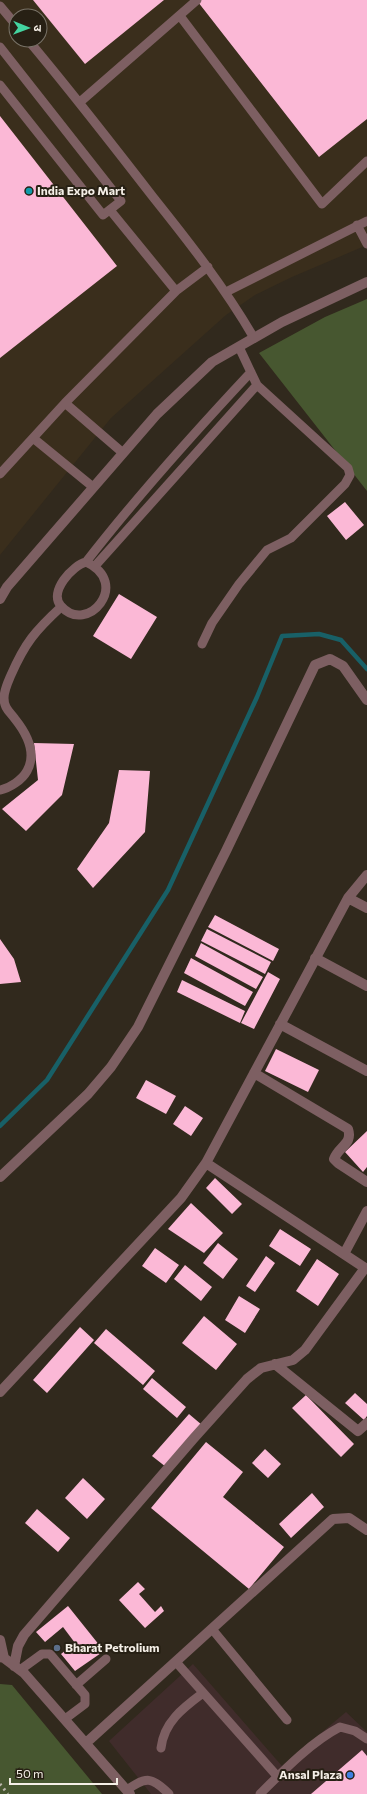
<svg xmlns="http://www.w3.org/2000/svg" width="367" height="1794" font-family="Commissioner,'Noto Sans Devanagari',sans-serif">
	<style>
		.commercial { fill: #402c2b }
		.built { fill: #3a2e1c; fill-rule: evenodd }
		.green { fill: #475730 }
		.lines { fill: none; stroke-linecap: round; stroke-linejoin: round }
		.stream { stroke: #186067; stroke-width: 4.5 }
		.building { fill: #fbb8d6 }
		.service { stroke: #7d5f62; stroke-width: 9 }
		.minor { stroke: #7d5f62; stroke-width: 10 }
		.tertiary { stroke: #7d5f62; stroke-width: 10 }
		.rail { stroke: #bbb5ac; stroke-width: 3; stroke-dasharray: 2 4; stroke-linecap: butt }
		.culture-dot { fill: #0f9aa8; stroke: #272014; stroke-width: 1.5 }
		.service-dot { fill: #5c6f8a; stroke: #272014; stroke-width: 1.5 }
		.shop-dot { fill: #3f7fe0; stroke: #272014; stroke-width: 1.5 }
		.labels { text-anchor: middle; stroke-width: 4; stroke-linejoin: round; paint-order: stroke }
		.poi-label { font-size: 12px; font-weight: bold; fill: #f5efe7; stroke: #272014; text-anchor: start }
	</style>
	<rect width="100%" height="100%" fill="#31291d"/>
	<path class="commercial" d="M193,1664L282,1766L346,1712L367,1732V1794H151L109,1741Z"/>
	<path class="built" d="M0,0H367V245L292,277L255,295L226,315L111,418L0,555ZM16,16H40V40H16Z"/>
	<path class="green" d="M367,299V491L259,353L325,317Z
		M0,1684L12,1685L102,1794H0Z"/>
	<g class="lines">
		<path class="stream" d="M0,1126L47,1080L168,890L257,697L282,636L319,634L341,640L367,669"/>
	</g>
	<path class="building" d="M33,0H164L85,64Z
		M201,0H367V119L319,157L198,2Z
		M0,116L117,266L0,358Z
		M345,502L364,525L346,540L327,516Z
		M119,594L157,617L131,659L93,636Z
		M34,743L74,744L62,795L26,831L2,809L38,780Z
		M119,770L150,771L145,832L93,888L77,869L109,823Z
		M215,915L279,949L273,961L208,927Z
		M207,929L271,962L265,974L201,941Z
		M0,939L14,959L21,982L0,984Z
		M201,943L263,977L256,989L195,956Z
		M191,958L253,992L245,1006L184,973Z
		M268,972L280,979L254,1029L241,1023Z
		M182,980L245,1011L240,1023L177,992Z
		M276,1049L319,1070L308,1092L265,1071Z
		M146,1080L176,1096L166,1114L136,1098Z
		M185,1106L203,1118L191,1136L173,1124Z
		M367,1131V1167L363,1172L345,1152Z
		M215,1178L242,1204L232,1214L206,1188Z
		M191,1203L223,1233L204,1253L168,1229Z
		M280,1229L311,1249L300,1266L269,1246Z
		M218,1243L238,1259L223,1279L203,1263Z
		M155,1248L179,1265L166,1283L142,1266Z
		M266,1256L275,1263L255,1292L246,1286Z
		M317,1259L339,1274L318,1306L296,1291Z
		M185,1265L212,1287L201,1301L174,1279Z
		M239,1296L260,1309L245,1333L225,1320Z
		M204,1316L237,1344L216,1370L182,1343Z
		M80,1327L94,1340L47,1393L33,1380Z
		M106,1329L155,1371L143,1385L94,1343Z
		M152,1378L186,1407L177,1418L143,1389Z
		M355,1393L367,1404V1416L364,1420L345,1403Z
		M306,1395L354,1444L341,1457L292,1408Z
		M189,1414L202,1425L166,1467L152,1456Z
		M206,1442L243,1472L223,1497L284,1547L249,1589L151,1508Z
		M265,1449L281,1464L268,1478L252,1463Z
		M83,1478L105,1499L87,1519L65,1498Z
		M312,1493L324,1507L291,1538L279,1524Z
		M37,1509L70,1538L58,1552L25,1523Z
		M138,1582L145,1589L139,1594L155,1612L161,1606L164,1611L145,1628L119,1600Z
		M68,1606L104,1651L75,1671L61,1654L75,1643L63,1627L45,1642L36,1632Z
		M362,1750L367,1756V1794H311Z"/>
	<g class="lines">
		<path class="service" d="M0,6L16,25
			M180,16L322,204L367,161
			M28,40C71,91 112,144 153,197C189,242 225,288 254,338
			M0,47L121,201L103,215L0,85
			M80,102L197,0
			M357,225L367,244
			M176,291L208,267
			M226,292L367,221
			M65,403L123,453
			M33,438L93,487
			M0,474L65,403L176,291L110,210
			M86,562C138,495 193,434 251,372
			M86,562C132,583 87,636 61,606C48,592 73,565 86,562Z
			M95,566L257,385L239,347
			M202,644L212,623L239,584L267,550L291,538L345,484L350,475L348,468L257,385
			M0,790C10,788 22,780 27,771C37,753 27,734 15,719C9,711 4,708 4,698C4,690 8,682 11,675C25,643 35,631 61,607
			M212,1629L287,1720
			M176,1662L277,1776
			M20,1670L42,1654H50L85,1695V1704L65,1719
			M76,1685L106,1659
			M161,1748C164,1722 183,1708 203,1693
			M127,1790C146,1776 152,1777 169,1794
			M260,1794C283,1771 311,1742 340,1727L355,1731L367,1739"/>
		<path class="minor" d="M348,898L367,908
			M315,958L367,986
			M280,1024L367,1071
			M254,1073L348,1129C353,1144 339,1146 334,1159L338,1163L367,1182
			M0,1177L88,1094L111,1067L138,1027L226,851L315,665L330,659L343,666L367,700
			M344,1254L367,1211
			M275,1364L358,1431L367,1423
			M0,1392L181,1198L206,1163L348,898L367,875
			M0,1640L4,1658
			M0,1657L4,1658L24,1673L130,1794
			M14,1666L18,1646L24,1635L194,1438L247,1379L261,1368L293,1360L305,1350L365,1268L206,1163
			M86,1743L333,1519L349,1518L367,1530"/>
		<path class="tertiary" d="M0,599L7,587L157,414L212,362L282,322L367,282"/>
		<path class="rail" d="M0,1784L8,1794"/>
	</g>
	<circle class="culture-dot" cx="29" cy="191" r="4"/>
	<circle class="service-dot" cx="57" cy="1648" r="4"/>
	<circle class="shop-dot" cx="350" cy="1775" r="4"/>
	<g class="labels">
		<g class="poi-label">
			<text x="37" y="195">India Expo Mart</text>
			<text x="65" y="1652">Bharat Petrolium</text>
			<text x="342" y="1779" text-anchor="end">Ansal Plaza</text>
		</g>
	</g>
	<g transform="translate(28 28) rotate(91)"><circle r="19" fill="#272014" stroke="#797368"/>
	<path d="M0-3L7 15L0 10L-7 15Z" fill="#43d4a0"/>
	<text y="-6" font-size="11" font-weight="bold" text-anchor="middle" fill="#f5efe7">उ</text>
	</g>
	<path d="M10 1778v6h107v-6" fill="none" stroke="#f5efe7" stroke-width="2"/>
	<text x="16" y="1778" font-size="12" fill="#f5efe7" stroke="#272014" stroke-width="3" paint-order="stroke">50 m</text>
</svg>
